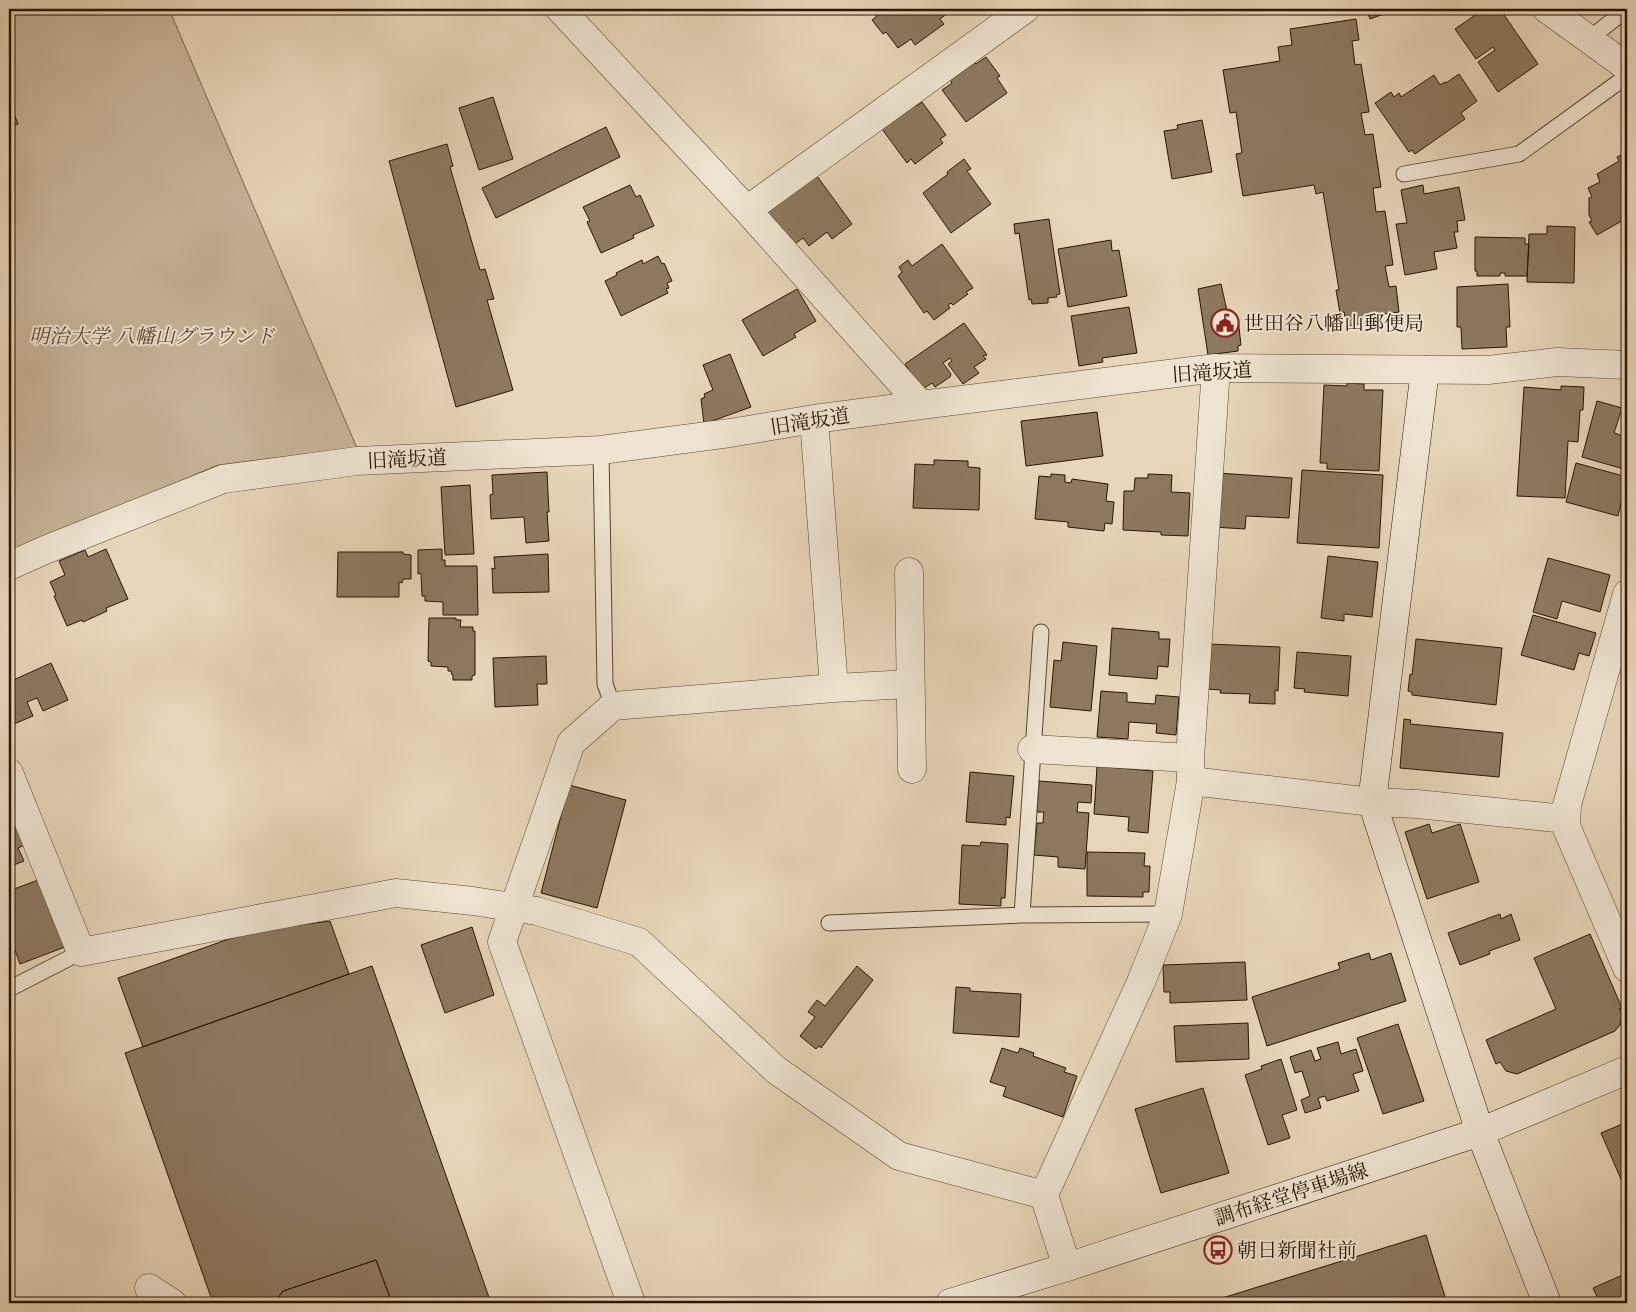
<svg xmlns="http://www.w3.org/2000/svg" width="1636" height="1312" font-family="'Old Standard TT','Noto Serif JP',serif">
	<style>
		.green { fill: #c7b59a; stroke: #78654d }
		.building { fill: #8c7960; stroke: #291500 }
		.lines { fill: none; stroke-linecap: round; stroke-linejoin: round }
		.lane-casing { stroke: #58452e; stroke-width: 17 }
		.street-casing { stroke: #58452e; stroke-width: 29 }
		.secondary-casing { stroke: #291500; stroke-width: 29 }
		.lane { stroke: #efe4d2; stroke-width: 15 }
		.street { stroke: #efe4d2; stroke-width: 28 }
		.secondary { stroke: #efe4d2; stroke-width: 28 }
		.labels { text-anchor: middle; stroke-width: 4; stroke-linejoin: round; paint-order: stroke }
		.poi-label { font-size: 20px; fill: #291500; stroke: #efe4d2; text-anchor: start }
		.park-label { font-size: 20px; font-style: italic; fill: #58452e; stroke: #efe4d2 }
		.street-label { font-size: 20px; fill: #291500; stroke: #efe4d2 }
	</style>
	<rect width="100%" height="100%" fill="#e7d6b9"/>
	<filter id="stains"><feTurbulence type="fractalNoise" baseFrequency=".004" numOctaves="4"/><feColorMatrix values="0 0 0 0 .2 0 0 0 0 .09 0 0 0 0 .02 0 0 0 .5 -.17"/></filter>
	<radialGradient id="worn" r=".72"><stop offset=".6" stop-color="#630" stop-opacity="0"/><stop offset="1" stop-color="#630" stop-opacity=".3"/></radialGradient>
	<path class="green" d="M9,9H169L357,448L218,465L9,553Z"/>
	<path class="building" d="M871,9H953L940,19L944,24L915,45L911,39L898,48L886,32L883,34L872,20L877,16Z
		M1366,9H1397L1370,19Z
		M1484,9H1500L1538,64L1498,92L1478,62L1495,50L1493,47L1476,59L1455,29Z
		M1356,19L1359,40L1352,41L1355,65L1361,64L1369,112L1361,113L1365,135L1373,134L1381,187L1373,188L1376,212L1385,211L1393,265L1385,266L1389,287L1396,286L1399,312L1371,316L1372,322L1347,326L1344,312L1340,313L1336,290H1339L1323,192L1316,194L1314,185L1243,196L1236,154L1242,153L1236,112L1230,113L1223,70L1280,61L1278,47L1292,45L1290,29Z
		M986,57L1000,76L997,78L1007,93L966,122L942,90L952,83L949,78L974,61L976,64Z
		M1459,74L1477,101L1461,113L1465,119L1415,154L1412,150L1409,152L1375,103L1391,92L1394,97L1399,93L1401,97L1434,75L1440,85L1445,82L1446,83Z
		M493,97L513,159L479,170L459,108Z
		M922,102L946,135L940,139L943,143L915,164L911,159L907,163L882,129L915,103L917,106Z
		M13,111L18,124L9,128V113Z
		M1202,120L1212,172L1172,179L1164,131L1178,129L1177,125Z
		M606,127L620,157L496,218L482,188Z
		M447,144L453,166L450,167L480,270L485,269L494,299L487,300L513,390L456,407L389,161Z
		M1627,146V218L1597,235L1589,222L1592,221L1589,215V198L1592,197L1588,188L1600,182L1597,174L1619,161L1617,157L1625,153L1623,148Z
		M964,159L971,169L967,171L991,204L951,233L923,193L948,174L947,172Z
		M814,172L852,224L832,239L827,232L809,246L803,238L791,247L765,213Z
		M630,185L636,197L640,195L654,226L633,235L634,238L601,253L587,222L590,221L583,207Z
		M1423,185L1424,194L1459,187L1465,220L1457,221L1458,232H1454L1457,248L1434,252L1437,269L1405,275L1396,224L1407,223L1401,190Z
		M1049,219L1060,294L1056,295L1057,297L1048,298V303L1032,304L1031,299L1029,300L1019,233L1015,234L1014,224Z
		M1547,226L1575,227L1574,283L1527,282L1529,234H1547Z
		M1475,237L1525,238V244H1529L1527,276H1505V273H1500V276H1477V271H1475Z
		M1111,240L1112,251L1119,250L1127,296L1068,307L1058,249Z
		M942,244L973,288L966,292L968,294L953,305L951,303L948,305L950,308L934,320L927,311L924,313L898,276L902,272L899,267L908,260L912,266Z
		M658,256L662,264L664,263L672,281L667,283L669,288L666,289L668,293L621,316L605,281L617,275L616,273L642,260L643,264Z
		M1221,284L1229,320L1238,319L1241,345L1238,346V351L1208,355L1198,289Z
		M1508,284L1510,327H1506L1507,347L1462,349L1461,327H1457V287Z
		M797,289L816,321L794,334L796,337L763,356L742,320Z
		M1129,307L1137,353L1102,358L1103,362L1079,366L1071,316Z
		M964,323L987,355L983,356L986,359L974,367L979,373L963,384L948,364L952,361L950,358L943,363L951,374L950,377L935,387L932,383L921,390L905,364Z
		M730,354L751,407L704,424L701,399L705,397L704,394L713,390L703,365Z
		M1347,383L1364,384V390H1383L1379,471L1327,469V463H1320L1324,385L1347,386Z
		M1561,386L1584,387L1583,410H1580L1578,442L1568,441L1565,498L1517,496L1524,387L1561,390Z
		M1597,401L1622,408L1614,433L1627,437V470L1582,457Z
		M1097,412L1103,456L1026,466L1021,421Z
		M934,460L968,461V467L980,468L979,510L913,508L915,464L934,465Z
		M1576,463L1627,477L1618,516L1566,502Z
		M1302,470L1383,475L1379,548L1297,543Z
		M547,472L549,512H547L549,541L526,543L524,517L491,519L490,495L493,494L492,475Z
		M1217,473L1292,478L1289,518L1246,516L1245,529L1213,527Z
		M1051,474L1065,475V482L1071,483L1072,479L1108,484L1106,501L1114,502L1112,524L1105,523L1104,531L1068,527V522L1035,519L1039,476L1051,477Z
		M1148,474L1172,475L1171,492L1190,493L1188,536L1161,535V532L1123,530L1124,491H1134L1135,478H1148Z
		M470,485L474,554L445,555L441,487Z
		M106,549L128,599L106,608L107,611L83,622L82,620L67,626L54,596L56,595L50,582L65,575L59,561L85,550L88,557Z
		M442,549V560H445V566H477L478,615H443V602L425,601V596H422L421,573L418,574V550Z
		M338,552H403V554L411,555V579H403L402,583L399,582V597H337Z
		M548,554L549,592L493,593L492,568L495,569L494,557Z
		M1328,556L1378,562L1372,617L1344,614V621L1321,618Z
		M1548,558L1610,575L1600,612L1562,601L1557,619L1533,612Z
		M1533,615L1596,633L1589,656L1579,653L1574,670L1521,655Z
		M429,618H456V620H461L460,627H473V631H475V675L472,676V680H453V675H452L451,671H448V667L431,666V662L428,661Z
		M1112,628L1159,632V639H1170L1168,667L1158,666L1157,679L1109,675Z
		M1416,639L1502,648L1496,705L1412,695V692L1408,691L1410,674L1412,675Z
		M1063,642L1097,646L1091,711L1050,707L1054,660L1061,661Z
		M1208,644L1280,647L1278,691L1275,690V704L1249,703L1250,694L1220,693L1221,690L1206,689Z
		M1297,652L1351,656L1348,696L1304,692L1305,689L1294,688Z
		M546,656L547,684H537L538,705L495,707L493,658Z
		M51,663L68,700L43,711L37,698L27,702L33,716L9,726V682Z
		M1101,691L1127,693V702L1155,704L1156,695L1179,697L1176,735L1156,733L1157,724L1129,722L1128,739L1097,737Z
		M1404,719L1411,720L1410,724L1503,733L1499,777L1400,768Z
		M1097,766L1153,771L1148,833L1128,831L1129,817L1094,814Z
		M970,772L1014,776L1010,818L1006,817V825L966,822Z
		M1039,781L1092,785L1091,803L1078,802L1077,812L1089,813L1085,869L1058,867V857L1034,855L1037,823H1043L1044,812H1037Z
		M569,785L626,800L597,908L541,893Z
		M9,812L12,818L16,816L27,844L18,848L24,861L9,867Z
		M1429,824L1432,833L1460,824L1479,882L1427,899L1405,832Z
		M981,842L1008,844L1005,898H1001V906L959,904L962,845L980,846Z
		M1087,852L1145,853L1144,866H1150L1149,892H1143V897L1087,896Z
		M38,880L65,947L20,964L9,934V925L11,924L9,917V891Z
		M1500,914L1501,919L1511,914L1520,940L1489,951L1490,954L1460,965L1448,933Z
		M330,921L349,974L143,1047L118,978L249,932Z
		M472,927L494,995L445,1013L421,945Z
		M1590,934L1622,1008L1619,1009L1622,1014L1620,1025L1615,1031L1517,1074L1506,1071L1500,1062L1496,1064L1486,1040L1556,1009L1534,958Z
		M1369,953L1371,960L1391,953L1406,1001L1267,1046L1252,997L1340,969L1338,963Z
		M1245,962L1247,1000L1170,1003V992H1164L1163,965Z
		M372,966L491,1303H392L376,1260L283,1291L274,1303H242L232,1297L213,1303L125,1053Z
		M857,966L873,980L821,1048L819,1046L816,1049L800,1036L815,1017L808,1012L817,1000L825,1006Z
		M956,987L970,988V991L1021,994L1019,1037L953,1033Z
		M1248,1023L1249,1059L1176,1062L1174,1026Z
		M1398,1024L1424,1101L1383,1114L1357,1038Z
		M1338,1042L1341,1054L1356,1049L1363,1071L1353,1074L1359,1091L1327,1101L1325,1096L1318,1098L1321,1108L1305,1113L1301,1100L1310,1096L1302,1071L1295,1073L1290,1057L1311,1050L1315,1061L1321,1059L1317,1048Z
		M1002,1048L1018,1053L1020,1048L1034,1053L1033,1056L1066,1068L1064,1072L1077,1076L1063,1117L1003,1096L1006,1087L990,1082Z
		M1281,1059L1297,1110L1282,1115L1290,1138L1268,1145L1245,1075L1262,1069L1261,1066Z
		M1203,1088L1229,1173L1161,1193L1135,1109Z
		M1627,1122V1193L1601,1133Z
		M1426,1235L1447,1303H1206Z
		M376,1260L392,1303H274L283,1291Z
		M1627,1273V1303H1600L1593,1288Z"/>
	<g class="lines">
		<g class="lane-casing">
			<path id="lane" d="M1589,39L1627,9
				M1404,174L1519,154L1627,76
				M601,450L605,684L613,706
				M1022,915L1041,632
				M829,923L1022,915L1168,914
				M9,989L81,952"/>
		</g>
		<g class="street-casing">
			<path id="street" d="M560,9L747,210L921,405
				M1547,9L1627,67
				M747,210L1025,9
				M9,566L45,550L223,479L357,461L601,450L730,433L814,419L921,405L1216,368L1488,370L1557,362L1627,365
				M909,572L912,769
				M1627,594L1567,805L1566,826L1627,968
				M834,688L910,684
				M1032,749L1190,758
				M9,773L81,952L396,893L473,901L537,911L639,942L776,1070L899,1156L1044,1195L1067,1267
				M1191,781L1372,802L1417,804L1566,819
				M1044,1195L1141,982L1168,914L1191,781L1190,758L1216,368
				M149,1288L172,1303
				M631,1303L502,942L571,743L613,706L834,688L814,419"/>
		</g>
		<g class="secondary-casing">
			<path id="secondary" d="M1425,370L1372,802L1480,1132L1547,1303
				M950,1303L1067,1267L1480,1132L1627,1070"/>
		</g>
		<use href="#lane" class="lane"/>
		<use href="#street" class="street"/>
		<use href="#secondary" class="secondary"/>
	</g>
	<defs>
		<g id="civic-ring" transform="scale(1.4375)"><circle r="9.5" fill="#efe4d2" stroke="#8f2418" stroke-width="1.5"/><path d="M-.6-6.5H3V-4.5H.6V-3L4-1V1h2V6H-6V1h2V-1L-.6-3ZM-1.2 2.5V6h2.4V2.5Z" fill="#8f2418"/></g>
		<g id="bus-ring" transform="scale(1.4375)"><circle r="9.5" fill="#efe4d2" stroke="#8f2418" stroke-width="1.5"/><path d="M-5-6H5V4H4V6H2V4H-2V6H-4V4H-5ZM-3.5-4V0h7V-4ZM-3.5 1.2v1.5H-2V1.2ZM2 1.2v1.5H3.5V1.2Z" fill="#8f2418"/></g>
	</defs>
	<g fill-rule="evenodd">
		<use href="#civic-ring" x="1225" y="323"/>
		<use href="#bus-ring" x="1218" y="1250"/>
	</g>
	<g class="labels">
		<g class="poi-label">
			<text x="1244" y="330">世田谷八幡山郵便局</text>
			<text x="1237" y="1257">朝日新聞社前</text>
		</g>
		<g class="park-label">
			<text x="152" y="343">明治大学 八幡山グラウンド</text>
		</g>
		<g class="street-label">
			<text transform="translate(1212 372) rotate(-4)" y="7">旧滝坂道</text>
			<text transform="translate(810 421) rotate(-9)" y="7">旧滝坂道</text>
			<text transform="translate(407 459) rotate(-3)" y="7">旧滝坂道</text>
			<text transform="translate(1291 1194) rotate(-18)" y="7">調布経堂停車場線</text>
		</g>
	</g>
	<rect width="1636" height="1312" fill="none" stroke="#e7d6b9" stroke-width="30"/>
	<rect x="10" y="10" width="1616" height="1292" fill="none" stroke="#291500" stroke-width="2.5"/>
	<rect x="15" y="15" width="1606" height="1282" fill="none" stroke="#291500"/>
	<rect width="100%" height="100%" filter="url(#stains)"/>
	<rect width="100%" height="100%" fill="url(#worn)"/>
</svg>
